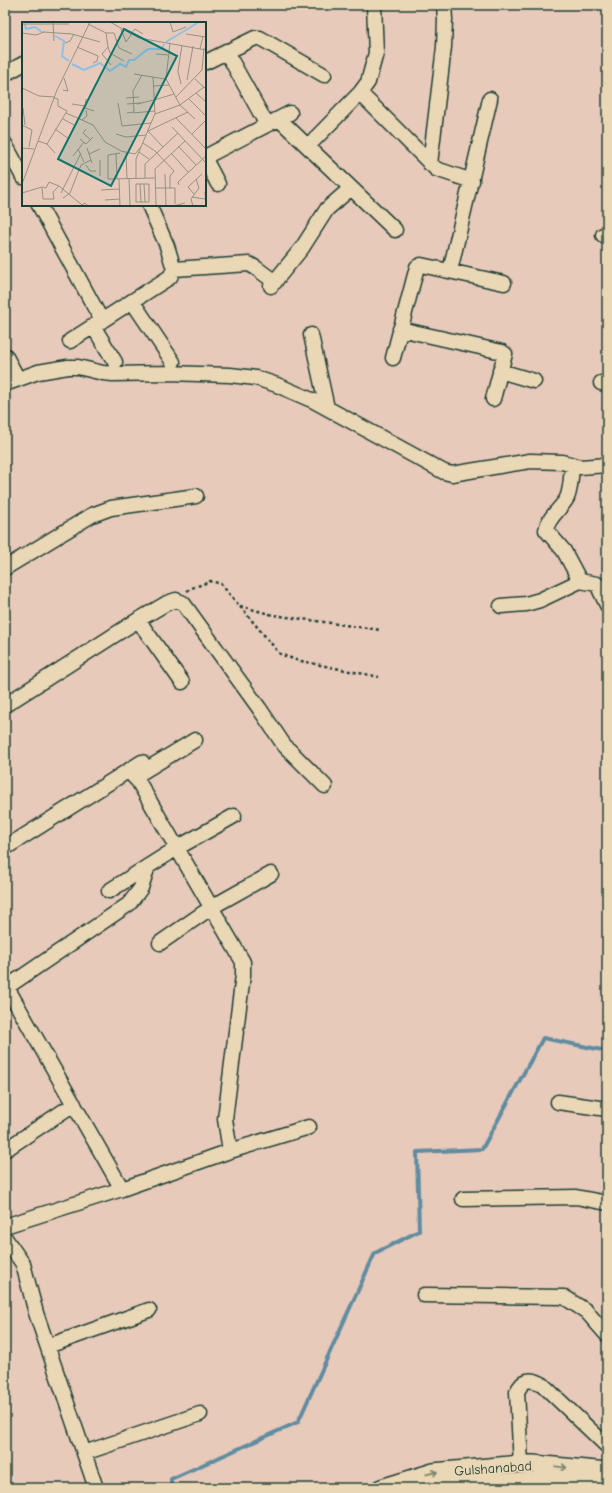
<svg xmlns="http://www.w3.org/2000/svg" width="612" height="1493" font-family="'Comic Neue',sans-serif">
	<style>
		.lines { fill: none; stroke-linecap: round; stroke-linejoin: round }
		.stream { stroke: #608ca1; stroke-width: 4 }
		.minor-casing { stroke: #1f3d34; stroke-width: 17 }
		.tertiary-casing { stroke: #1f3d34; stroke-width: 20 }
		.path { stroke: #1f3d34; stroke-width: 2.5; stroke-dasharray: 3 3; stroke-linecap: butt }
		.minor { stroke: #ead7b5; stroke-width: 14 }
		.tertiary { stroke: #ead7b5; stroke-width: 17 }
		.oneway { stroke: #7a826e }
		.labels { text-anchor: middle; stroke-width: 3; stroke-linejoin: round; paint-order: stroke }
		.street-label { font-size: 14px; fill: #1f3d34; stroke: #ead7b5 }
		.inset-river { fill: none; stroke: #8cc0e9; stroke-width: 2 }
		.inset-road { fill: none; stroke: #979284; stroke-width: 1 }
		.view { fill: #0f766e; fill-opacity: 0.15; stroke: #0f766e; stroke-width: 2 }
		.inset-edge { fill: none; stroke: #1f3d34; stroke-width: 2 }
	</style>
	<rect width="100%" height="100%" fill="#e7caba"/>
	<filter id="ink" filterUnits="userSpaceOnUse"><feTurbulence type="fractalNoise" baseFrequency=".025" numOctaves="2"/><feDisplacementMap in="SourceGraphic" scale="8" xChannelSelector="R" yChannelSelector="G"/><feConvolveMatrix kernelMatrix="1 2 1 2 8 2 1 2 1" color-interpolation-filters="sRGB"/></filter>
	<g filter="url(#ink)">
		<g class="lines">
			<path class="stream" d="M171,1488V1479L298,1422L375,1253L419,1231L417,1152L482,1149L543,1038L607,1051"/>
			<g class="minor-casing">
				<path id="minor" d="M226,51L267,125
					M206,62L255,38H260L324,75
					M5,74L23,64
					M360,93L436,169L472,181
					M279,119L395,230
					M5,144L23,177
					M308,146L360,93L368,82L376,53L374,5
					M205,157L290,113
					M205,159L218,184
					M430,164L444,47L445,19L444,5
					M39,205L102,321
					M603,235L607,236
					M174,269L249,264L256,268L275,282
					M450,271L490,99
					M271,286L302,248L327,209L351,188
					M132,301L173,362
					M93,326L115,362
					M400,329L502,352L505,354L493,399
					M311,335L327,408
					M70,341L170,277L174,269L167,246L149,205
					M5,355L18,379
					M393,358L417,267L421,265L504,283
					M500,371L534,381
					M601,383L607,384
					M5,384L38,372L68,367H78L103,373L113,374L168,373L230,375L256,378L277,385L314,401L444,472L452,474L530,461L562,462L580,467L607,465
					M572,466C571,476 571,489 567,498C561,509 548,517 546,530L564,551L580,581
					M5,568L92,515L111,508L196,496
					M501,606L526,604L540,600L580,581L597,584L607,605
					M138,620L182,682
					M5,705L138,620L167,603L176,600L183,603L259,708L284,745L325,786
					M195,740L134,777L138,781L243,962V975L225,1119L230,1151
					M5,848L142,762
					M109,891L177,848L234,816
					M160,943L212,907L271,874
					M5,984L122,1189
					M7,987L129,904L141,888L148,866
					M558,1102L607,1109
					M5,1150L74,1104
					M463,1199L576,1197L607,1203
					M5,1226L122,1189L230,1151L309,1127
					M5,1238L23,1264L36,1313L96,1488
					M424,1295L564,1297L586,1311L607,1335
					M48,1346L149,1310
					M84,1453L200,1414
					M521,1464L517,1392C523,1379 530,1378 542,1384L607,1446"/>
			</g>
			<g class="tertiary-casing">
				<path id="tertiary" d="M381,1488L433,1472L521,1464H533L607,1471
					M436,1488L444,1486L554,1480L607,1486"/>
			</g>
			<path class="path" d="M187,591L192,588L211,581L221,584L280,654L296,660L379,677
				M240,606L273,615L381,630"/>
			<use href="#minor" class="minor"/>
			<use href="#tertiary" class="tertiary"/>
		</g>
		<defs><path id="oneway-shaft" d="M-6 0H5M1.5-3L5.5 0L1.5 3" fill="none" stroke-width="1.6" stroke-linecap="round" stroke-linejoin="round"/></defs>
		<g class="oneway">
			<use href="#oneway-shaft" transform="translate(561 1467) rotate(6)"/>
			<use href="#oneway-shaft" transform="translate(432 1473) rotate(-13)"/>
		</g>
	</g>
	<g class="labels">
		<g class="street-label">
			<text transform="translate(493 1468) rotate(-4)" y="5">Gulshanabad</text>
		</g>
	</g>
	<g transform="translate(22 22)">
		<rect width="184" height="184" fill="#e7caba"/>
		<path class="inset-river" d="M3,2L4,7L13,5L20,10M33,14L42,19L40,34L47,39M144,20L177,0M50,42L62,48L78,41L88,49L98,42L104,45L107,38H112L126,27H140L142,22"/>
		<path class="inset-road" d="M31,0L32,19M88,0L117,16L184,28M148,0L151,10L164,5M0,2H47M66,2L84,11H92L97,26L110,32M99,7L104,20L109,13M21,10L50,12L78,20M0,11L14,13L22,10M84,11L86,25L80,32L89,43M164,12L184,15M108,13L113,7L121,12M43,21L48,19L52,12M148,21L144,57L158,83L173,97M55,25L76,34L75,39L71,41M86,25L88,31L102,39M178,27L181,14M134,32L146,33M112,52L143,57M173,57L184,67M165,58L171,24M159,62L156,49L160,23M132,64L147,63M0,66L17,74L33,75M41,68L46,69L42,56M174,71L184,80M154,75L180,48L182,26M104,76L117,75M64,77L63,86L72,89M167,77L184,94M132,78L152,72M96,81L100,104L129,101L133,92L131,55M50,82L63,84M105,82L119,81M115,82L132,78M158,83L182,65M1,86L3,103M44,91L71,103L83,120L99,129L113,132L119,125M105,91L112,90L111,69L120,53M111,91L133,89M133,92L158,83M154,96L184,127M41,97L54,104M60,98L65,94L64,88M0,103L10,108L7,125M150,105L184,141M33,107L47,117M64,107L61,111L69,118M126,109L166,90M126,109L141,125M94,112L104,115L124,113M170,112L184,98M58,117L64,122L71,115M16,119L25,122L33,131M121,121L133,129L152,149L148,154V166M25,122L45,89L36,84V77L32,76M156,124L174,143M0,126L12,127M65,126L70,141M56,127L62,140M104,130L105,157M117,130L127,137M98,131L86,133V157L133,156M149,131L166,150M67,132L78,127M94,132L95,157M51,134L62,120M78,138V154M64,143L68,149H74M143,152L144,184M114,156V137L129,101M123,156V142L156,111M97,157L98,184M107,157L108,184M0,162L35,68L68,0M114,162H127V180H114ZM118,162L119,180M122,162L123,180M157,163L156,160L184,134M37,164L60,183L63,181L66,184M133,166H153V182M79,168L97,167M183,170L184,184M0,171L20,165L24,166L27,160L37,164L31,170L32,177H21L20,166M39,171L59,131M172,172L166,165L180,152M170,175L183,177M41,176L48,171L59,143L69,138M83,178L98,177M134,184L133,147L163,119M151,184L163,181M171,184L169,177L177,166L174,157"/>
		<path class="view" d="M102,7L155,34L89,164L36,137Z"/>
		<rect width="184" height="184" class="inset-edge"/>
	</g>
	<rect width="612" height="1493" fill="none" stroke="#ead7b5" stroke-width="20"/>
	<rect x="10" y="10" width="592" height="1473" fill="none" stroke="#1f3d34" stroke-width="1.5" filter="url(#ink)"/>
</svg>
